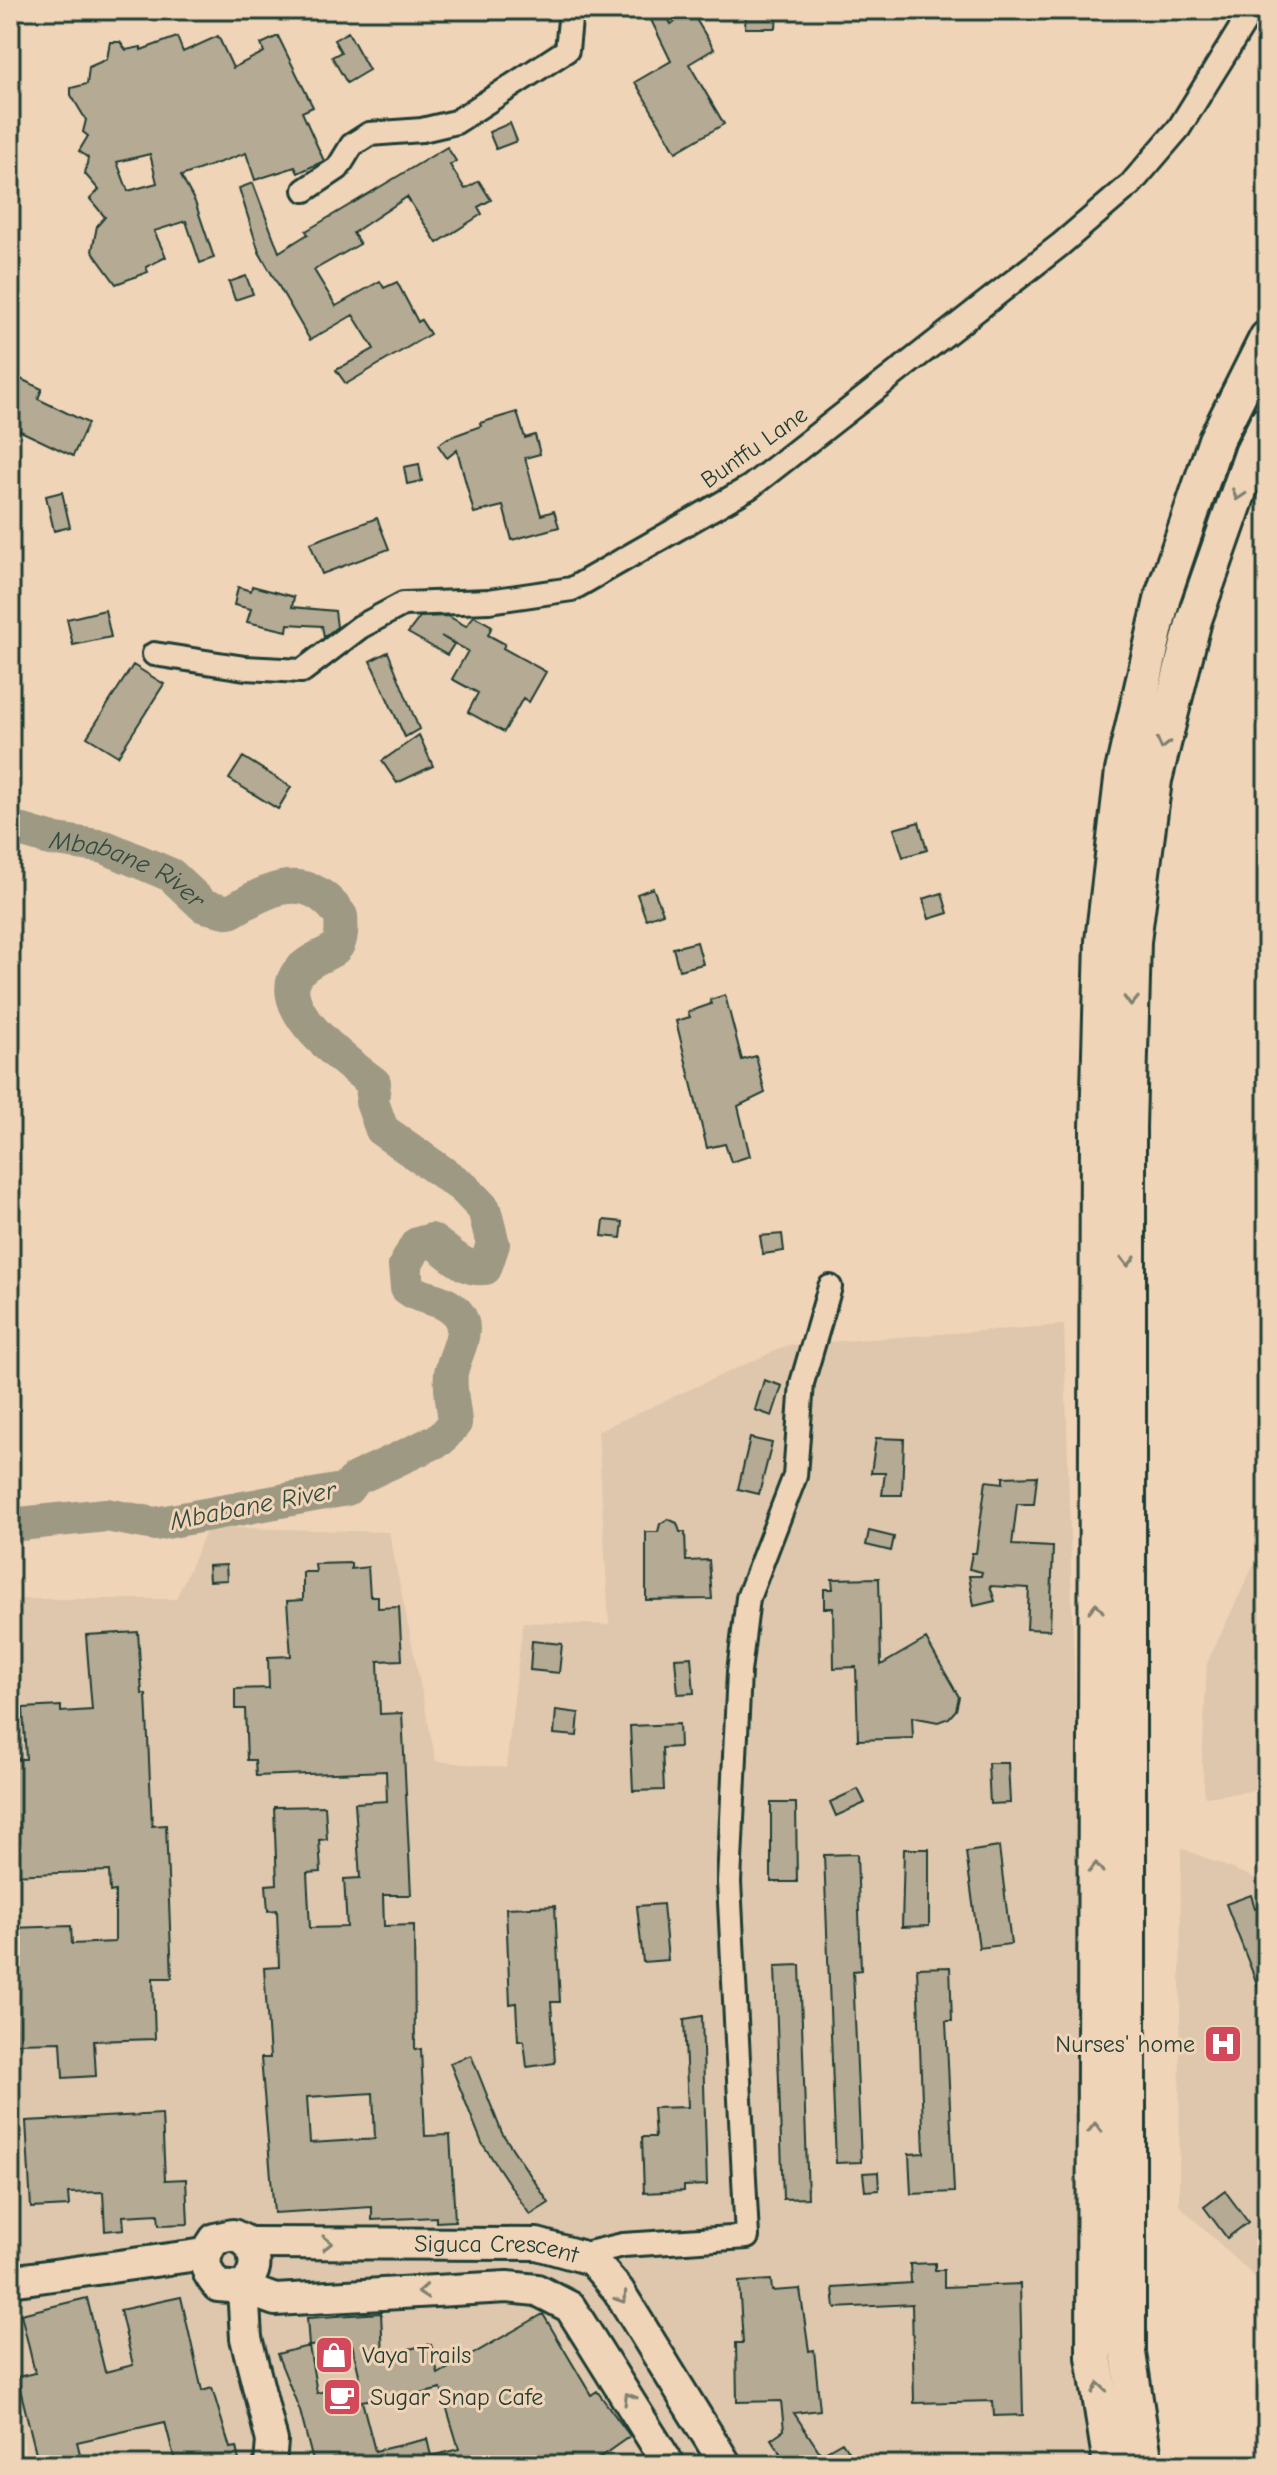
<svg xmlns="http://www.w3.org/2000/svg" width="1277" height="2475" font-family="'Comic Neue',sans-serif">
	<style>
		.built { fill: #dec7ac }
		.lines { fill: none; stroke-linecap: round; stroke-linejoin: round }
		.river { stroke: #9d9983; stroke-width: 34 }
		.building { fill: #b5aa93; stroke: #1f3d34; stroke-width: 2; fill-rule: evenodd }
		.street-casing { stroke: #1f3d34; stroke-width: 28 }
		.secondary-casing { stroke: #1f3d34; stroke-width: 36 }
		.primary-casing { stroke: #1f3d34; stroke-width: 40 }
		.street { stroke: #f0d4b7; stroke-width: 22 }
		.secondary { stroke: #f0d4b7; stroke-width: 30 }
		.primary { stroke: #f0d4b7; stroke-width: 34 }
		.oneway { stroke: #7d816f }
		.labels { text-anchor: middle; stroke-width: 6; stroke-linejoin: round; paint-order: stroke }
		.street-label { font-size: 24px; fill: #1f3d34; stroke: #f0d4b7 }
		.poi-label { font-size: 24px; fill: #1f3d34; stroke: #f0d4b7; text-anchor: start }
		.water-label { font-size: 26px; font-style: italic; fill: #324b40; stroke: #f0d4b7 }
	</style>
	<rect width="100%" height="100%" fill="#f0d4b7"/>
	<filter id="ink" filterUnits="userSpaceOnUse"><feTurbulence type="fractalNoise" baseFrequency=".0125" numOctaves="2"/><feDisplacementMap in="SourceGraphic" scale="16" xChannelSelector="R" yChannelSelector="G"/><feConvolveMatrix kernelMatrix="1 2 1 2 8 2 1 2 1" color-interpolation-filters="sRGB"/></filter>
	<g filter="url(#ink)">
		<path class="built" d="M1064,1325L1097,2465H27L10,2345V2245L18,2083L10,2072V1599H176L208,1527L389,1532L436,1761L506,1768L523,1622L609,1625L598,1431L788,1345Z
			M1267,1537V1789L1205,1797L1202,1765L1207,1663Z
			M1181,1848L1267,1883V2289L1179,2205Z"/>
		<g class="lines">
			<path class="river" id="s1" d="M10,827L50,839L105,847L171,875L204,906L230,912C270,888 307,868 341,916C344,958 330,947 306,965C258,1000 349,1064 374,1083L372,1102L382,1130L463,1187L484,1209L493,1244L485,1268C464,1271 448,1251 431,1240L417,1244L405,1266L407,1288C419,1298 434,1297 447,1305C478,1323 455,1350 451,1373C449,1388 454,1408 455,1423L441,1439L355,1479L347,1489L155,1524L106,1515L10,1525"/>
		</g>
		<path class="building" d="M746,10H777L776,28H745Z
			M691,11L714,49L689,64L724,124L676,152L635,82L671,61L651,20L665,13L671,24Z
			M348,32L369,70L347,83L332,57L341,52L334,40Z
			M218,36L233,68L264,52L261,44L278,36L313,107L302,112L324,161L298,173L295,167L255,180L246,153L181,176L195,202L214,258L200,263L186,221L154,231L166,257L146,267L148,272L116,284L92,251L97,226L105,217L90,199L99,190L85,174L88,158L79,151L88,136L83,132L86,120L71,95V88L87,84L89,67L107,59L110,42H120L126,50L141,47V50L177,37L183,52ZM150,154L157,183L128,191L117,162Z
			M510,123L517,141L496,149L489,132Z
			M447,147L456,161L450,165L465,189L479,181L491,200L478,207L482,214L437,243L407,197L353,233L360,244L314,270L336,306L380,281L384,288L397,282L418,322L421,320L430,334L346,384L336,370L374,349L353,315L310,340L259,252L239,188L253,183L279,252L308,234L306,231Z
			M246,276L253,294L235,300L229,282Z
			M10,374L42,389L38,399L88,423L73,456L10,426Z
			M517,412L525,438L535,435L540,454L525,458L541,515L554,511L559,527L512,540L503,506L474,513L457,450L447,458L438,445L448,438L481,426L480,423Z
			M419,464L422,481L407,484L404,467Z
			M62,492L70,527L54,531L46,496Z
			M377,518L389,549L322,574L310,543Z
			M252,586L294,597L292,607L335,611L337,627L324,637L322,626L288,624L287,631L247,622L251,609L234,605L238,587L251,591Z
			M105,610L111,637L73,645L67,619Z
			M448,616L466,626L474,616L492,626L488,635L505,644L503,648L546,672L529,702L523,698L504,732L468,712L478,693L452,679L468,651L441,636L454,644L447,655L408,633L420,617Z
			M388,652L419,729L405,737L370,661Z
			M133,665L164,684L118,756L87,737Z
			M419,735L433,766L397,783L382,761Z
			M243,757L291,787L278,809L229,779Z
			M919,822L927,850L903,857L894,829Z
			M653,888L663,913L646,919L637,894Z
			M942,893L948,913L929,919L923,899Z
			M697,942L703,964L679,970L673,948Z
			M725,995L742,1060L756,1056L765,1093L738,1106L750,1156L731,1162L725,1144L707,1148L676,1021L690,1017L688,1012L711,1004L710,1000Z
			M604,1220L623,1222L621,1238L602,1236Z
			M782,1234L784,1251L763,1254L760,1236Z
			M764,1380L782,1386L772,1416L755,1410Z
			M750,1438L772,1443L759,1494L738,1489Z
			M876,1438L904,1439L902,1495H882L885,1473H871Z
			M1037,1476L1034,1504H1017L1012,1545L1053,1547L1050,1630L1027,1629L1029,1588L990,1586L995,1601L974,1606L969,1576H981L982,1572L969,1569L972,1553H976L986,1481L1003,1483V1477Z
			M668,1519L677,1523L680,1532H685L686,1561L709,1560L712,1599L646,1600V1532H658L660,1524Z
			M869,1531L894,1537L891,1551L866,1545Z
			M351,1563V1569L368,1567L370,1596H378V1608L399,1607L402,1660L378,1661L380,1714L402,1713L411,1895H383L384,1926L414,1925L415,2050L421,2049L425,2136L450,2135L455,2221L436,2222V2217L372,2220V2207L274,2213L261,2058H270L264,1968L279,1967L277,1910L268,1911L266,1885L277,1884L274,1807L325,1806L327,1839L319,1840L321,1872L307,1873L310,1928L347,1927L344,1879L360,1878L355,1803L387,1801L386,1771L256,1776L255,1760H247L245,1709H235V1689L269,1688L268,1657L291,1656L287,1601L303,1600V1572H316L315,1564ZM373,2093L375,2139L310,2143L307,2097Z
			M226,1565L227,1580L209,1581L208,1566Z
			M879,1578L881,1665L926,1639L959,1697L956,1710L949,1718L938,1722L912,1717L913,1738L858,1740L856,1667L834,1668L833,1608H824V1589H833L832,1579Z
			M138,1632L142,1694H146L152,1826L166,1825L172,1978H153L155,2039L94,2041L96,2076L63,2078L61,2042L16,2043L14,1991H10V1928L71,1926L72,1944L115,1942V1891L110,1892L109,1871L10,1875V1759H26L23,1708L61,1706V1712L92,1710L86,1635Z
			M532,1641L562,1644L559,1673L530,1670Z
			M691,1657L694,1693L678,1694L675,1658Z
			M556,1710L579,1713L577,1736L554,1734Z
			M679,1724L680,1747L662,1748L664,1790L633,1791L630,1726Z
			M988,1763H1008L1010,1803L990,1804Z
			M858,1789L865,1803L836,1816L830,1802Z
			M771,1803H796L797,1882H771Z
			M999,1847L1011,1944L979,1948L966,1852Z
			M904,1849H929V1926L902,1927Z
			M857,1854L861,1970L853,1971L861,2162L836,2163L824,1855Z
			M1251,1895L1255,1908L1267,1903L1266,2007L1226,1904Z
			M663,1904L668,1960L643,1962L637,1906Z
			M555,1906L560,2002H551L555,2063L527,2067L524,2041H518L516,2003L510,2004L506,1908Z
			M800,1965L808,2198L783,2199L775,1966Z
			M950,1967L952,2021H946L954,2192L911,2194L909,2154L924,2153L917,1968Z
			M702,2016L707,2185L684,2186V2191L644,2193L642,2137H655L653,2108L688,2107L684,2019Z
			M471,2055L502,2133L549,2203L530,2215L482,2143L450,2063Z
			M162,2114L165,2180L186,2179L188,2224L159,2225L158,2214L123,2216L124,2229L105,2231L103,2192L68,2193L69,2206L31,2208L26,2121Z
			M878,2172L879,2190L865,2191L863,2173Z
			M1225,2191L1248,2222L1227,2238L1204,2207Z
			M935,2263V2270H944V2287L1020,2284L1023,2415L994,2416L993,2401L914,2403L912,2304L835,2308L833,2288L911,2283L910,2264Z
			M771,2280L772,2291L800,2289L809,2351L814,2350L820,2410L794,2413L821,2454L842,2442L857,2465H759L780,2453L771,2439L784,2430L781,2401L737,2402L736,2343H743L739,2282Z
			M181,2297L202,2391L212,2388L230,2448L236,2447L240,2465H176L165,2422L77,2442L83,2465H39L17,2377L35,2373L21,2314L87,2298L105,2372L133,2365L120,2310Z
			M381,2313L383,2355L431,2344L438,2374L543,2314L591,2395L597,2391L630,2436L589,2465H314L300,2411L277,2354L309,2346L307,2318ZM352,2344L361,2383L317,2393L309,2346ZM441,2389L459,2449L431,2456L427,2439L375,2451L362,2401L407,2392L402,2394L403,2398Z"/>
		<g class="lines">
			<g class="street-casing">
				<path id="street" d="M305,190L338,168L352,145L369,134L422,130L456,122L567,50L571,10
					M154,654L245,668L302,671L360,627L403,604L489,601L572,589L750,487L1060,245L1131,184L1179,128L1252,10
					M576,2256L623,2245L747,2237L729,1882L739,1672L748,1598L795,1476L802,1383L830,1287"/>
			</g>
			<g class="secondary-casing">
				<g id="secondary">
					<path id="s2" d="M249,2243L537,2244L591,2259L618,2290L726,2465"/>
					<path d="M10,2281L205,2254"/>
					<path d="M270,2465L272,2441L246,2338L243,2288C256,2272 258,2262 249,2243L233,2235L215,2239C201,2258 203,2269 218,2286L243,2288L275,2300L507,2287L537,2290L570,2307L669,2465"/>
				</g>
			</g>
			<g class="primary-casing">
				<path id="primary" d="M1111,2465L1094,2357L1098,1128L1103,941L1123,771L1163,596L1216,440L1267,338
					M1145,2465L1128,2353V1127L1133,941L1154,780L1194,620L1252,454L1267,423"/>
			</g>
			<use href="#street" class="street"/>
			<use href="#secondary" class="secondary"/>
			<use href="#primary" class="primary"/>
		</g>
		<defs><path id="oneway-chevron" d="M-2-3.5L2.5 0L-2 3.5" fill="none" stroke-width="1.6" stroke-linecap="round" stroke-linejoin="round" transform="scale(2)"/></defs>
		<g class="oneway">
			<use href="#oneway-chevron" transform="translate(1238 495) rotate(109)"/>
			<use href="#oneway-chevron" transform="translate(1163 744) rotate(104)"/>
			<use href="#oneway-chevron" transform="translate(1131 1001) rotate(92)"/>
			<use href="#oneway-chevron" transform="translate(1128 1261) rotate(90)"/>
			<use href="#oneway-chevron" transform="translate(1096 1608) rotate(-90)"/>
			<use href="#oneway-chevron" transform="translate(1096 1868) rotate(-90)"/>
			<use href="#oneway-chevron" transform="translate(1095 2128) rotate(-90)"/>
			<use href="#oneway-chevron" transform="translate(327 2243)"/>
			<use href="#oneway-chevron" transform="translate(423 2292) rotate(176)"/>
			<use href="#oneway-chevron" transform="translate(622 2298) rotate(57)"/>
			<use href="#oneway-chevron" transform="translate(1099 2388) rotate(-99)"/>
			<use href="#oneway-chevron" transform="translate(629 2398) rotate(-121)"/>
		</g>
	</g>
	<defs>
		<g id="hospital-square" transform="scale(2)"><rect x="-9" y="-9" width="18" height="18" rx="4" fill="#d1495b" stroke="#f0d4b7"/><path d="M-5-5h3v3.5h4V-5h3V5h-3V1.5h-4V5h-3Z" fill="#fff"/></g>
		<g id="shop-square" transform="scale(2)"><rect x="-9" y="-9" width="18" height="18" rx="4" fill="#d1495b" stroke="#f0d4b7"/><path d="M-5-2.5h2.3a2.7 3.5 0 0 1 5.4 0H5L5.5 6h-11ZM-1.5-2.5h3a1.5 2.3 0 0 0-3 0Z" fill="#fff"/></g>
		<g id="cafe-square" transform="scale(2)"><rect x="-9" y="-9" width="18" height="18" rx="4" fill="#d1495b" stroke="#f0d4b7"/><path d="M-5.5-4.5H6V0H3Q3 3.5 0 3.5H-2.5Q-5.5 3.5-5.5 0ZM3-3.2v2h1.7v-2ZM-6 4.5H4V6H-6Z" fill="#fff"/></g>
	</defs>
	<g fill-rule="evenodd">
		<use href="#hospital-square" x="1223" y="2044"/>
		<use href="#shop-square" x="334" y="2355"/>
		<use href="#cafe-square" x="342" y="2397"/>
	</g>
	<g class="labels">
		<g class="street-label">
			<text transform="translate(754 447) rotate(-35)" y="8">Buntfu Lane</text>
			<text dy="8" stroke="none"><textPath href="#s2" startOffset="248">Siguca Crescent</textPath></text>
		</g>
		<g class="poi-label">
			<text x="1195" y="2052" text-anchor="end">Nurses' home</text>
			<text x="362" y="2363">Vaya Trails</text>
			<text x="370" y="2405">Sugar Snap Cafe</text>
		</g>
		<g class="water-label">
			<text dy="9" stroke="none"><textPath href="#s1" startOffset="126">Mbabane River</textPath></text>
			<text transform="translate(253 1505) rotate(-11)" y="9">Mbabane River</text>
		</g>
	</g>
	<rect width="1277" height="2475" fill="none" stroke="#f0d4b7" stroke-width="40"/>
	<rect x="20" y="20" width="1237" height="2435" fill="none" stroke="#1f3d34" stroke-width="3" filter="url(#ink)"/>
</svg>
